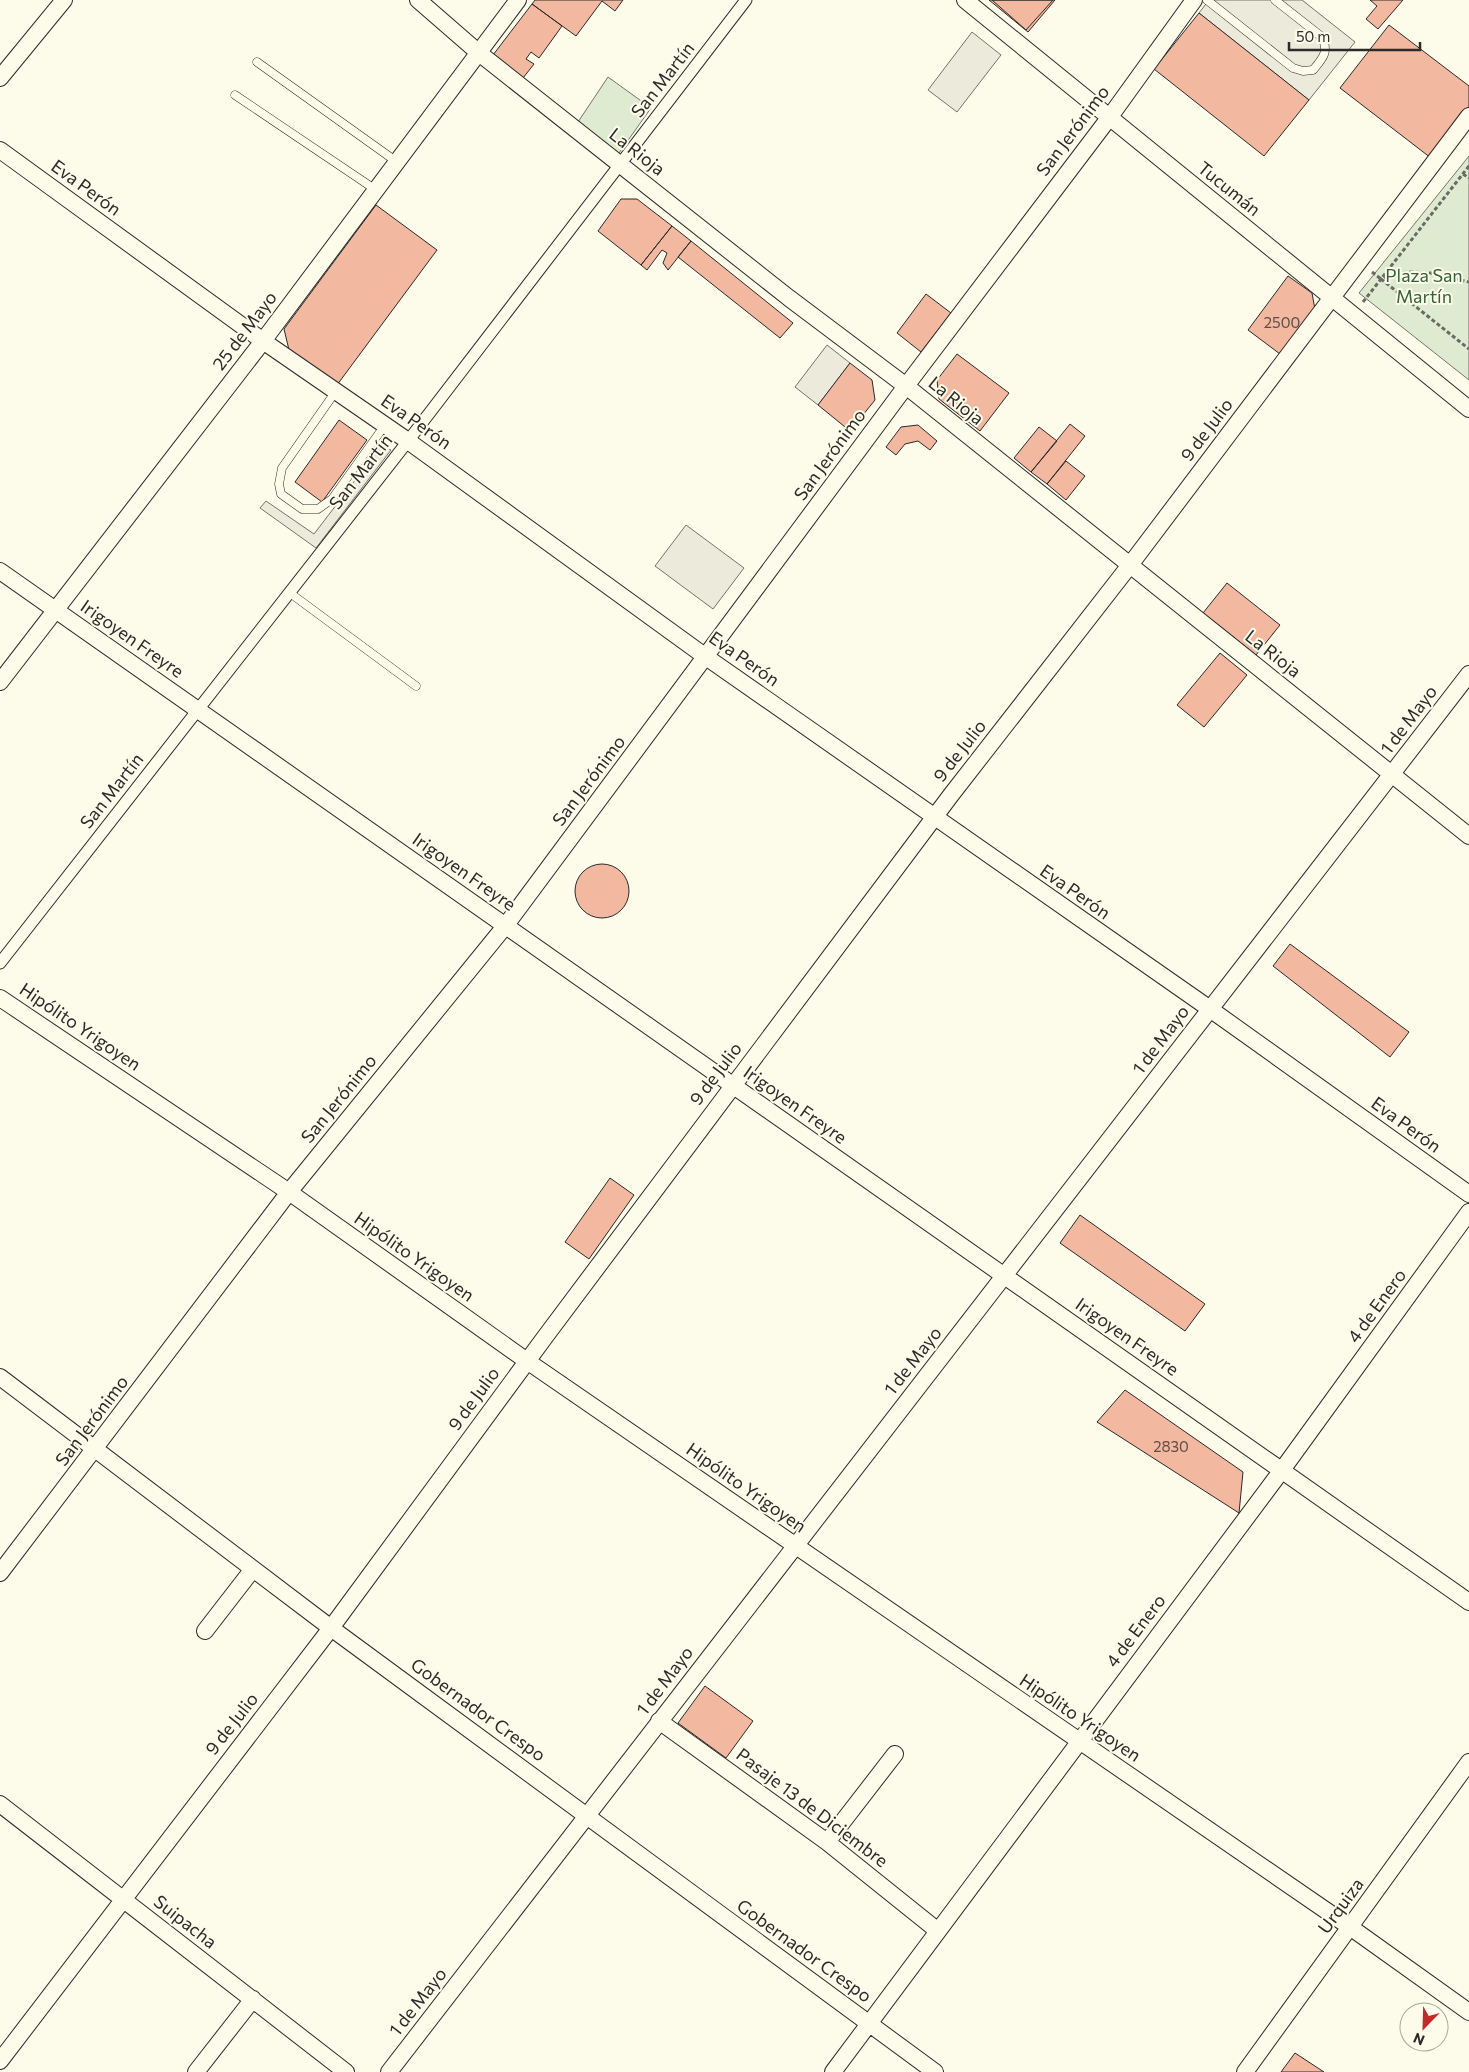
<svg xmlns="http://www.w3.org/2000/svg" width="1469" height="2072" font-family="Commissioner,sans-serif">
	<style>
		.green { fill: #deebd1; stroke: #74746e }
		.parking { fill: #eceadb; stroke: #74746e }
		.building { fill: #f2b8a0; stroke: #2b2b2b }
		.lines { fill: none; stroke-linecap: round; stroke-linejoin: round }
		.service-casing { stroke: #2b2b2b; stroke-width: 9 }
		.pedestrian-casing { stroke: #2b2b2b; stroke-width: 13 }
		.minor-casing { stroke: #2b2b2b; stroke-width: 18 }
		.path { stroke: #6a6964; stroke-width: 3; stroke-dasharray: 4 2.5; stroke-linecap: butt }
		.service { stroke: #fdfbea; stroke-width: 8 }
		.pedestrian { stroke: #fdfbea; stroke-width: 11 }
		.minor { stroke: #fdfbea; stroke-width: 16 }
		.labels { text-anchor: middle; stroke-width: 4; stroke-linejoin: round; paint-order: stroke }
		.number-label { font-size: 15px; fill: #5d4e48 }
		.street-label { font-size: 18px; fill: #2b2b2b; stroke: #fdfbea }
		.park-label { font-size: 18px; fill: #34623c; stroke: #fdfbea }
	</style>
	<rect width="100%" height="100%" fill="#fdfbea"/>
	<path class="green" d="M608,77L651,108L619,153L578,122Z
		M1469,156V380L1359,293Z"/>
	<path class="parking" d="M1209,0H1302L1355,42L1309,100L1199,13Z
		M972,32L1001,55L957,112L928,90Z
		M827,345L850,363L818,405L795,387Z
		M382,445L391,450L316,548L260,508L266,501L314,534Z
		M686,525L744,568L713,609L655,566Z"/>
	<path class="building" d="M535,0H623L615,11L602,1L576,36L532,4Z
		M989,0H1055L1028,32Z
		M992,0H1053L1026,30Z
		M1370,0H1403L1378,29L1366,19L1377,6Z
		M532,4L562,26L539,58L531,52L526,59L534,64L523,78L493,55Z
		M1199,13L1309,100L1264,156L1154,69Z
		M1389,25L1469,86V109L1431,158L1340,88Z
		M621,199H637L672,226L641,265L598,231Z
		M376,205L437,250L337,385L289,350L284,329Z
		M672,226L691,241L668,270L663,263L667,253L662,250L647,270L641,265Z
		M691,241L793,323L780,338L678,257Z
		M1288,276L1312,293L1316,315L1284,357L1248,330Z
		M926,294L951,313L921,352L897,333Z
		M957,354L1009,393L980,431L939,399L937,380Z
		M850,363L872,380L875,400L850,431L818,405Z
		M339,420L367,440L322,502L295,482Z
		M1070,424L1085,436L1047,484L1031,472Z
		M918,425L937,441L930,450L918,441L905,444L896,455L886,447L901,427Z
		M1039,427L1057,441L1031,472L1014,458Z
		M1066,461L1085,476L1066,500L1047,484Z
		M1227,583L1280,625L1256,655L1203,613Z
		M1220,653L1247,675L1204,727L1177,705Z
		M575 891a27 27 0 1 1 54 0a27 27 0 1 1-54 0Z
		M1290,944L1409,1032L1390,1057L1273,966Z
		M610,1178L634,1195L589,1259L565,1242Z
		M1080,1215L1205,1304L1185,1331L1060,1243Z
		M1125,1390L1243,1472L1239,1513L1097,1422Z
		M705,1686L753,1721L726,1758L678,1723Z
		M1295,2053L1324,2072H1281Z"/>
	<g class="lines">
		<g class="service-casing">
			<path id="service" d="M1207,0L1293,68L1303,71L1313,70C1323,58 1329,52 1322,37L1275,0
				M257,62L397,162
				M235,95L376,190
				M336,391L282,468L279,484L281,494L302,509H318L332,499L385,425
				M290,593L416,686"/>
		</g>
		<g class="pedestrian-casing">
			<path id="pedestrian" d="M0,963L408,441L746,0"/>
		</g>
		<g class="minor-casing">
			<path id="minor" d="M418,0L479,53L789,298L906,386L1469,836
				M965,0L1469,409
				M0,78L64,0
				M0,150L263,341L408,441L706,657L1210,1009L1469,1194
				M0,571L1469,1602
				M0,682L263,341L518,0
				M0,998L289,1192L527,1361L1350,1927L1469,2012
				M0,1377L331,1628L935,2072
				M0,1573L289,1192L506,925L906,386L1109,118L1194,0
				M205,1631L253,1569
				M659,1721L827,1842L938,1931
				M0,1804L346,2072
				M827,1842L895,1754
				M0,2061L331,1628L545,1337L951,795L1130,565L1469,116
				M196,2072L253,1999
				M389,2072L1469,674
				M833,2072L1282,1470L1469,1212
				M1245,2072L1469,1762"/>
		</g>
		<path class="path" d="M1469,166L1381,279L1469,349
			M1463,174L1469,178
			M1372,272L1381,279
			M1363,302L1381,279L1407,272L1431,273L1469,282"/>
		<use href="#service" class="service"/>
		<use href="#pedestrian" class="pedestrian"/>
		<use href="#minor" class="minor"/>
	</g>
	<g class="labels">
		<g class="number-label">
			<text x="1282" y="328">2500</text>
			<text x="1171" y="1452">2830</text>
		</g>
		<g class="street-label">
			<text transform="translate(663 80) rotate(-52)" y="6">San Martín</text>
			<text transform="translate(1073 131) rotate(-53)" y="6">San Jerónimo</text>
			<text transform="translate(637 152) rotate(38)" y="6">La Rioja</text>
			<text transform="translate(86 188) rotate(36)" y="6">Eva Perón</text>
			<text transform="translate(1229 189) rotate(39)" y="6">Tucumán</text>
			<text transform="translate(245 331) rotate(-53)" y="6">25 de Mayo</text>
			<text transform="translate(956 401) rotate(39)" y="6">La Rioja</text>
			<text transform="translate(416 422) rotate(35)" y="6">Eva Perón</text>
			<text transform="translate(1207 430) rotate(-53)" y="6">9 de Julio</text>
			<text transform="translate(830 455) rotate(-54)" y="6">San Jerónimo</text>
			<text transform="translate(361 472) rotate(-52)" y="6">San Martín</text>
			<text transform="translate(132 639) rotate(35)" y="6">Irigoyen Freyre</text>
			<text transform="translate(1273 654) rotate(38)" y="6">La Rioja</text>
			<text transform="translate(744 659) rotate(35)" y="6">Eva Perón</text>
			<text transform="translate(1409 720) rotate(-53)" y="6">1 de Mayo</text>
			<text transform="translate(960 751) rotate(-52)" y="6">9 de Julio</text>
			<text transform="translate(589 781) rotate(-53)" y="6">San Jerónimo</text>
			<text transform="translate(112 791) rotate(-52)" y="6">San Martín</text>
			<text transform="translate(464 872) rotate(35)" y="6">Irigoyen Freyre</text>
			<text transform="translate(1075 892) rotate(35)" y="6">Eva Perón</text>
			<text transform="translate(80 1027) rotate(34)" y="6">Hipólito Yrigoyen</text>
			<text transform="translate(1161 1040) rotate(-53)" y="6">1 de Mayo</text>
			<text transform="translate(716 1074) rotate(-53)" y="6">9 de Julio</text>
			<text transform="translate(339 1099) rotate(-51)" y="6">San Jerónimo</text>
			<text transform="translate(795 1105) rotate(35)" y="6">Irigoyen Freyre</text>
			<text transform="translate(1406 1125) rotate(36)" y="6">Eva Perón</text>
			<text transform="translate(414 1257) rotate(35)" y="6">Hipólito Yrigoyen</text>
			<text transform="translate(1377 1306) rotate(-54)" y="6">4 de Enero</text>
			<text transform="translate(1127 1337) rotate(35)" y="6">Irigoyen Freyre</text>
			<text transform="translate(913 1361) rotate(-52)" y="6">1 de Mayo</text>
			<text transform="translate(474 1399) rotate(-54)" y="6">9 de Julio</text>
			<text transform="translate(92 1421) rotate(-53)" y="6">San Jerónimo</text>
			<text transform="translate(746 1488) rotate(35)" y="6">Hipólito Yrigoyen</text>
			<text transform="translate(1136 1631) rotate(-53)" y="6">4 de Enero</text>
			<text transform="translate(665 1681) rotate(-53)" y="6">1 de Mayo</text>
			<text transform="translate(478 1710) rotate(36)" y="6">Gobernador Crespo</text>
			<text transform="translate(1080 1718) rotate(34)" y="6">Hipólito Yrigoyen</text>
			<text transform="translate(232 1724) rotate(-52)" y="6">9 de Julio</text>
			<text transform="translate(812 1808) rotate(37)" y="6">Pasaje 13 de Diciembre</text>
			<text transform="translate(1341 1906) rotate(-54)" y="6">Urquiza</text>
			<text transform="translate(185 1922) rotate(38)" y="6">Suipacha</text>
			<text transform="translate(804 1951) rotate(36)" y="6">Gobernador Crespo</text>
			<text transform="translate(418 2002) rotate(-52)" y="6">1 de Mayo</text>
		</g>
		<g class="park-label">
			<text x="1424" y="282">Plaza San<tspan x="1424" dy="21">Martín</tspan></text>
		</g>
	</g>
	<g transform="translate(1424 2027) rotate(203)"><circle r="24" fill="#fdfbea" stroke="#a9a89e"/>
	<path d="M0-4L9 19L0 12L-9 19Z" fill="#c62828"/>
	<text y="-8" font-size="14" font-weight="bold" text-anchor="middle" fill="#2b2b2b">N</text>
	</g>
	<path d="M1289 42v8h131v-8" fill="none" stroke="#2b2b2b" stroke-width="2.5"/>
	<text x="1296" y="42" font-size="15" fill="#2b2b2b" stroke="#fdfbea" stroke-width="4" paint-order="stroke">50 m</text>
</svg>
